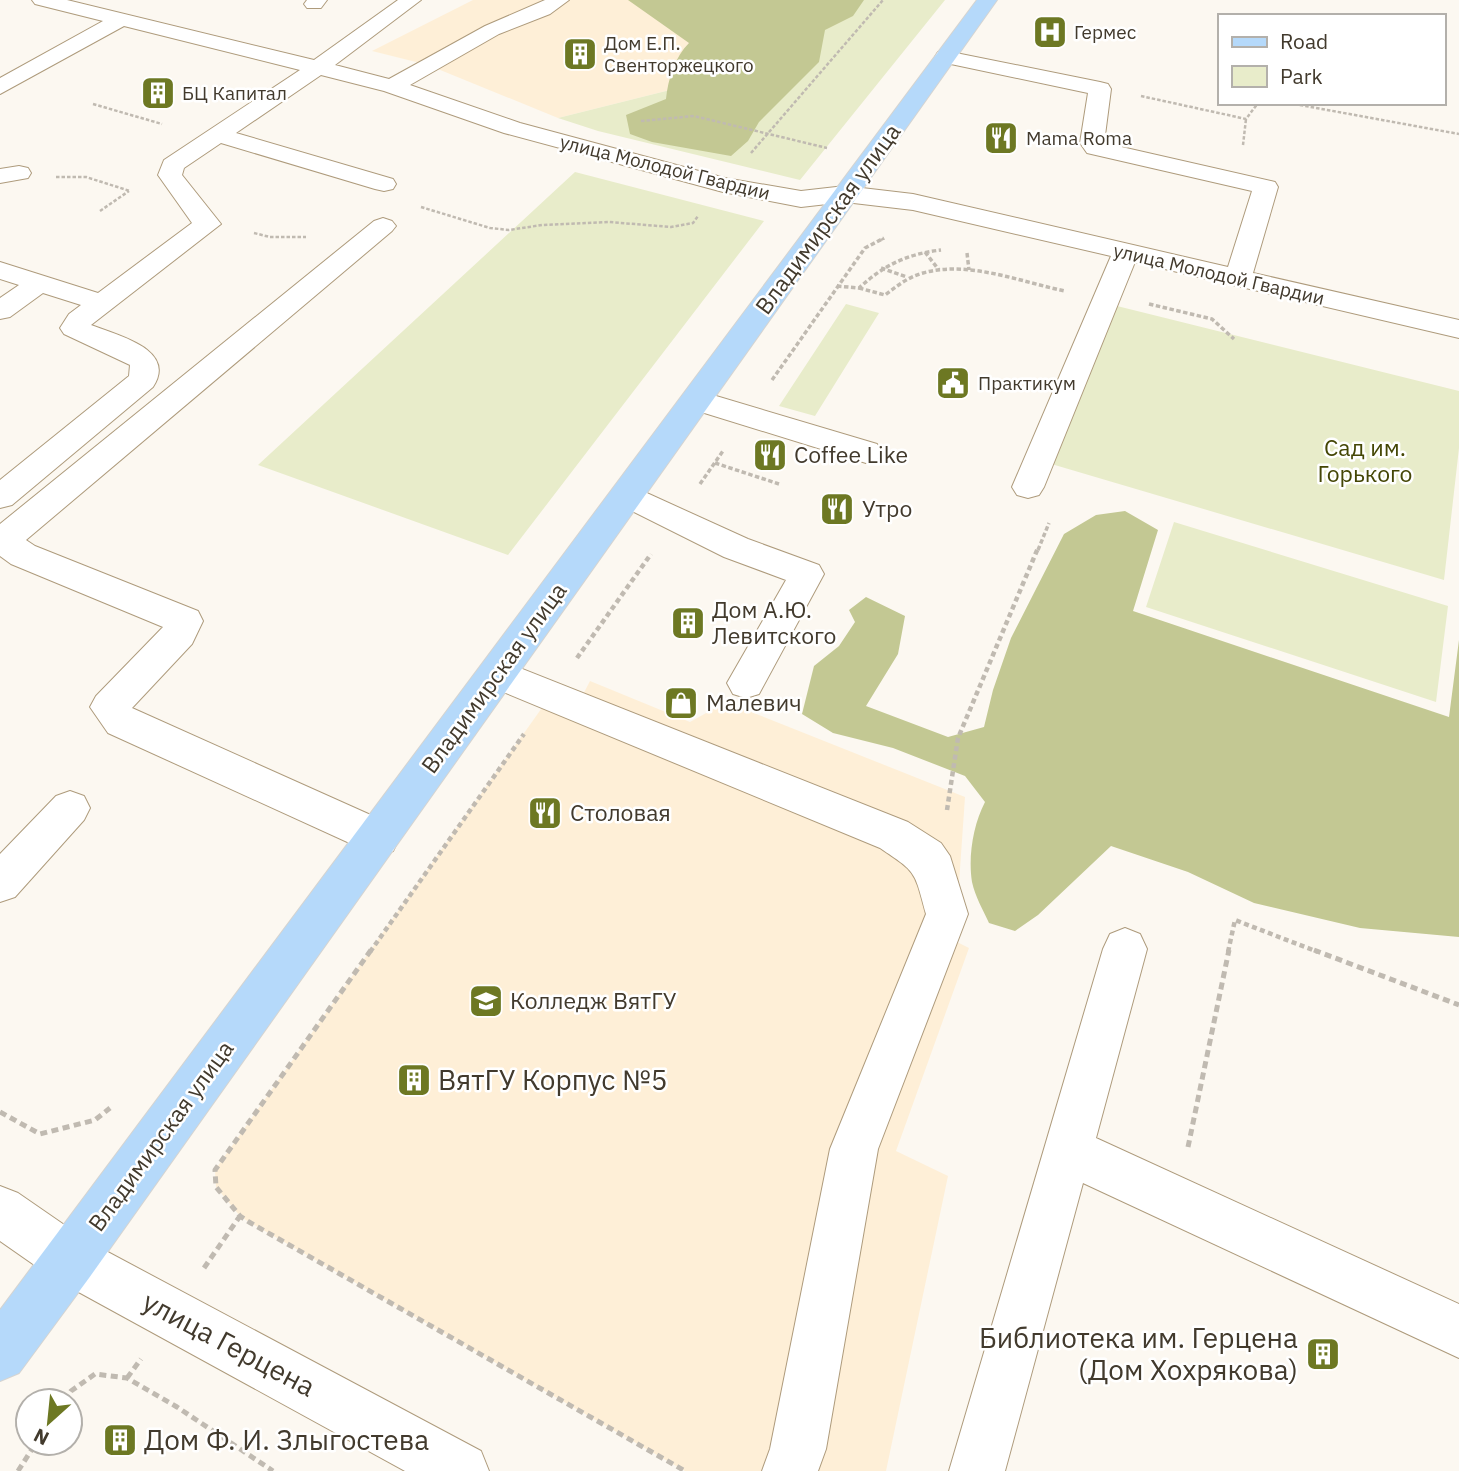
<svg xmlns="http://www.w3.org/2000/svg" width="1459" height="1471" font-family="'IBM Plex Sans',sans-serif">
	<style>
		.built { fill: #feefd7 }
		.green { fill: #e8ecca }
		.forest { fill: #c3c893 }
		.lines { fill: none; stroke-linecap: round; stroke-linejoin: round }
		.minor-casing { stroke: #ae9b7c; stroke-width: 2 }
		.major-casing { stroke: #d5d4d1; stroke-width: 2 }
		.path-far3 { stroke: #c0bab1; stroke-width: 2.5; stroke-dasharray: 3.5 2; stroke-linecap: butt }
		.path-far2 { stroke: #c0bab1; stroke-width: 3.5; stroke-dasharray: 4.5 2.5; stroke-linecap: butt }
		.path-far1 { stroke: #c0bab1; stroke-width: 4.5; stroke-dasharray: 5 3.5; stroke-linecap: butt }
		.path { stroke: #c0bab1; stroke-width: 5; stroke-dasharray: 7 4.5; stroke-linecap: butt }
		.minor { fill: #fff; fill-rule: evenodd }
		.major { fill: #b5d9fa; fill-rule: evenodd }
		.labels { text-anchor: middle; stroke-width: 5; stroke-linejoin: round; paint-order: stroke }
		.far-poi-label { font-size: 19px; fill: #423a2d; stroke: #fff; text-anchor: start }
		.far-street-label { font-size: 19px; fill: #423a2d; stroke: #fff }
		.street-label { font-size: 23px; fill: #423a2d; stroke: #fff }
		.park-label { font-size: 23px; fill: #444605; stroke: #fff }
		.poi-label { font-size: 23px; fill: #423a2d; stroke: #fff; text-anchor: start }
		.near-poi-label { font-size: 28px; fill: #423a2d; stroke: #fff; text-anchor: start }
		.near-street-label { font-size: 28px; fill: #423a2d; stroke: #fff }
	</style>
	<rect width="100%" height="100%" fill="#fcf8f1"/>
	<path class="built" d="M473,0H846L790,60L558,118L428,65L372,51Z
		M590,681L690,722L726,702L965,797L955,941L969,948L896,1151L948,1176L886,1471H685L249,1222L240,1216L216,1187L215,1170L551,695L577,706Z"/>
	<path class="green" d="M846,0H945L800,180L598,131L558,118L790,60Z
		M575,172L764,221L508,555L258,465Z
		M846,304L879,313L815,416L779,406Z
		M1117,306L1459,391V448L1444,580L1048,463Z
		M1174,522L1448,606L1436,702L1146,607Z"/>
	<path class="forest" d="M628,0H864L853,16L825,30L819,62L759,122L748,141L731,156L652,142L630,134L626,115L666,99C668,79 675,57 689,43Z
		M1125,511L1158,530L1133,611L1449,717L1459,640V937L1360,928L1254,903L1188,872L1111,846L1038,915L1015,931L989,923C983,910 975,896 972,882C968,857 973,825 985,802L965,776L893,748L833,733L802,714L814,666L839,646L855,622L849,610L866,597L905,616L898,654L866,706L948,737L984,727L993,690L1011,638L1064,534L1096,515Z"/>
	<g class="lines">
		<g class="minor-casing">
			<path id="minor" d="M32,0H67L314,60L398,0H421L335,65L389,79L485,26L545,0H569L550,14L499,34L410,85L520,123L725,178L801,191L845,186L913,194L1228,267L1252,191L1087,153L1080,143L1088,93L946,63L938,62L935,57L938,52L946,51L1100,82L1108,84L1111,89L1104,143L1275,182L1278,187L1253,273L1459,320V338L1135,262L1044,487L1039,495L1028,498L1017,495L1012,487L1111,256L913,210L845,202L801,207L723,192L504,133L384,91L321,75L236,133L393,179L396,184L393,189L384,191L375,189L221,143L184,168L182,175L221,224L91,325C116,335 178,349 153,387L12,505L0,508V480L129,376L130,365L64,334L60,328L69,314L81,305L43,293L10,317L0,319V298L19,285L0,279V262L98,293L192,223L158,175L164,160L300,70L124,26L0,94V78L103,21L35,4Z
				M307,0H327L321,8H307L304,4Z
				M19,166L28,168L31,173L28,178L0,183V169Z
				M383,218L392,221L396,226L392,231L26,540L35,546L198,611L203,621L192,644L132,708L393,825L399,838L393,851L378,856L108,733L90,707L96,696L163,627L11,564L0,556V524L374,221Z
				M696,390L877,444L882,452L877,460L866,463L685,407L681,400L685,393Z
				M627,484L748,539L819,565L824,574L759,694L746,698L733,694L727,683L786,580L724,557L616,503L611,495L616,487Z
				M497,659L908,822L941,843L950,856L968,914L878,1149L826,1449L818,1471H762L770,1449L830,1149L926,914C914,870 917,873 880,848L484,684L479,674L484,664Z
				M70,791L84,796L90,808L84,820L15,897L0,902V854L56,796Z
				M1125,928L1140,934L1147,949L1096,1138L1459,1304V1358L1083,1183L1005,1471H949L1103,949L1110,934Z
				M0,1186L18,1193L89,1242L481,1451L489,1471H405L53,1278L0,1241Z"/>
		</g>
		<g class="major-casing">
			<path id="major" d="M977,0H997L89,1278L19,1373L0,1381V1310Z"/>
		</g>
		<path class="path-far3" d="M1141,96L1246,119L1258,103
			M1289,103L1459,134
			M93,104L162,124
			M641,121L694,116L827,148
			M1243,145L1246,119
			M751,153L883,0
			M56,177H86L130,191
			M421,207L490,228L509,230L542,225L609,222L671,227L693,223L698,216
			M100,211L129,191
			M254,233L270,237H306
			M881,240L885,238"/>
		<path class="path-far2" d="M925,252L939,270
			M967,253L969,270
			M881,268L907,277
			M837,286L859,288C884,265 907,254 941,250
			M859,288L885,295C897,286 908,277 923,273C968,260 1021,282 1065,291
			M1149,304L1212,319L1234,339
			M772,380L865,248L884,238
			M715,463L779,484
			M700,484L723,451
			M1038,550L1049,523"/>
		<path class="path-far1" d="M577,658L651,554
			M947,810L958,738L1038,548
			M370,952L524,734
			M1228,952L1235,920L1318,952"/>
		<path class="path" d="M371,950L215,1170L216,1187L240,1216L249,1222L685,1471
			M1314,950L1459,1005
			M0,1112L40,1134L95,1120L110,1108
			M1188,1147L1229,950
			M204,1268L240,1216
			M127,1378L141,1359
			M64,1401L71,1391L95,1374L127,1378L177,1407L273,1471
			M18,1471L36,1443"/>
		<use href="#minor" class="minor"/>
		<use href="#major" class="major"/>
	</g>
	<defs>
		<g id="hospital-square" transform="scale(1.75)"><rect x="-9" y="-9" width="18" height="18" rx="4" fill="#6d7823" stroke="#fff"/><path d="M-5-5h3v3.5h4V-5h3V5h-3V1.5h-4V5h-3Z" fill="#fff"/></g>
		<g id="building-square" transform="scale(1.75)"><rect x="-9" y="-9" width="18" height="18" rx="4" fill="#6d7823" stroke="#fff"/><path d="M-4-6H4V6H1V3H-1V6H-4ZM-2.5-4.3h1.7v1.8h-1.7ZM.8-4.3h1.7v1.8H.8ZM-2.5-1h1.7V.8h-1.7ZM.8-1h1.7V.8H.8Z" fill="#fff"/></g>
		<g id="restaurant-square" transform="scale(1.75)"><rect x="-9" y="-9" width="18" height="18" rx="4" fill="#6d7823" stroke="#fff"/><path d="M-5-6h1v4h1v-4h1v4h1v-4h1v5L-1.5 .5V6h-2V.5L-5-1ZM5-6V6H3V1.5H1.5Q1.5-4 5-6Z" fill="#fff"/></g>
		<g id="civic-square" transform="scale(1.75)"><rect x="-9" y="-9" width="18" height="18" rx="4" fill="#6d7823" stroke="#fff"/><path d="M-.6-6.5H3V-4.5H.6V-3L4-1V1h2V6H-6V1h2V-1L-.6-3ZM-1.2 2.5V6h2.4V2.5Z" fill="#fff"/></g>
		<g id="shop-square" transform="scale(1.75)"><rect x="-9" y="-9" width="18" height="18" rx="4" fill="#6d7823" stroke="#fff"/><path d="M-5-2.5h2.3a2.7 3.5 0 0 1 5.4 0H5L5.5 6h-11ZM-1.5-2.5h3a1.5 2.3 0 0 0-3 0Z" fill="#fff"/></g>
		<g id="university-square" transform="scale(1.75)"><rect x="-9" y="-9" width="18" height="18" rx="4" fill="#6d7823" stroke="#fff"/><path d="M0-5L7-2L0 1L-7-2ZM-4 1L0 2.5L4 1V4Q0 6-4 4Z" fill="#fff"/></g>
	</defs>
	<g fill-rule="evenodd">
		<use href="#hospital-square" x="1050" y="32"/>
		<use href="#building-square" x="580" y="54"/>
		<use href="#building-square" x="158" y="93"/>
		<use href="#restaurant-square" x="1001" y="138"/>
		<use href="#civic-square" x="953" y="383"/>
		<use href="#restaurant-square" x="770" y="455"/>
		<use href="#restaurant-square" x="837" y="509"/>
		<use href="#building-square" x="688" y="623"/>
		<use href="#shop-square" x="681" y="703"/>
		<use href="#restaurant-square" x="545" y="813"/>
		<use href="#university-square" x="486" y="1001"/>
		<use href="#building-square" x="414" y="1080"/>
		<use href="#building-square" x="1323" y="1354"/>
		<use href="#building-square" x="120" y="1440"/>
	</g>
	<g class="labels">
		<g class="far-poi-label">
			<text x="1074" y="39">Гермес</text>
			<text x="604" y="50">Дом Е.П.<tspan x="604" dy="22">Свенторжецкого</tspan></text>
			<text x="182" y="100">БЦ Капитал</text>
			<text x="1026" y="145">Mama Roma</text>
			<text x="978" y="390">Практикум</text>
		</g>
		<g class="far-street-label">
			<text transform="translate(665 167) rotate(14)" y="7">улица Молодой Гвардии</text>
			<text transform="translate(1219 274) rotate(13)" y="7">улица Молодой Гвардии</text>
		</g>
		<g class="street-label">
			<text transform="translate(828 219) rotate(-54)" y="8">Владимирская улица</text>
			<text transform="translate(494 678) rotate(-54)" y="8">Владимирская улица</text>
			<text transform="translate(161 1136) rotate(-54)" y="8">Владимирская улица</text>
		</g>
		<g class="park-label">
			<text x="1365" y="456">Сад им.<tspan x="1365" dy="26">Горького</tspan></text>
		</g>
		<g class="poi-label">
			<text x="794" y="463">Coffee Like</text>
			<text x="862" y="517">Утро</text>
			<text x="712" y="618">Дом А.Ю.<tspan x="712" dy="26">Левитского</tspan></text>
			<text x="706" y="711">Малевич</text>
			<text x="570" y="821">Столовая</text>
			<text x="510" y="1009">Колледж ВятГУ</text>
		</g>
		<g class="near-poi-label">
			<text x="438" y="1090">ВятГУ Корпус №5</text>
			<text x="1298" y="1348" text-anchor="end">Библиотека им. Герцена<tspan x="1298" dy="32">(Дом Хохрякова)</tspan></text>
			<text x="144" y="1450">Дом Ф. И. Злыгостева</text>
		</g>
		<g class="near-street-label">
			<text transform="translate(229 1344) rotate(28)" y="10">улица Герцена</text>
		</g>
	</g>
	<rect x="1218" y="14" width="228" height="91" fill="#ffffff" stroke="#b3b0ab" stroke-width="2"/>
	<rect x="1232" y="37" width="35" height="10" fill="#b5d9fa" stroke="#b3b0ab" stroke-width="2"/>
	<text x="1280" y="49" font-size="21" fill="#423a2d">Road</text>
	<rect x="1232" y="66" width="35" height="21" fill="#e8ecca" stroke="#b3b0ab" stroke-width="2"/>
	<text x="1280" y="84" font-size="21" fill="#423a2d">Park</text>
	<g transform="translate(49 1422) rotate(207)"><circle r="33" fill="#ffffff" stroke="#b3b0ab" stroke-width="2"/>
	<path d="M0-5L12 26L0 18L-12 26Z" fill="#6d7823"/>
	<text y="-10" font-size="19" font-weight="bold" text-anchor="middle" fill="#423a2d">N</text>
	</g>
</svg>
